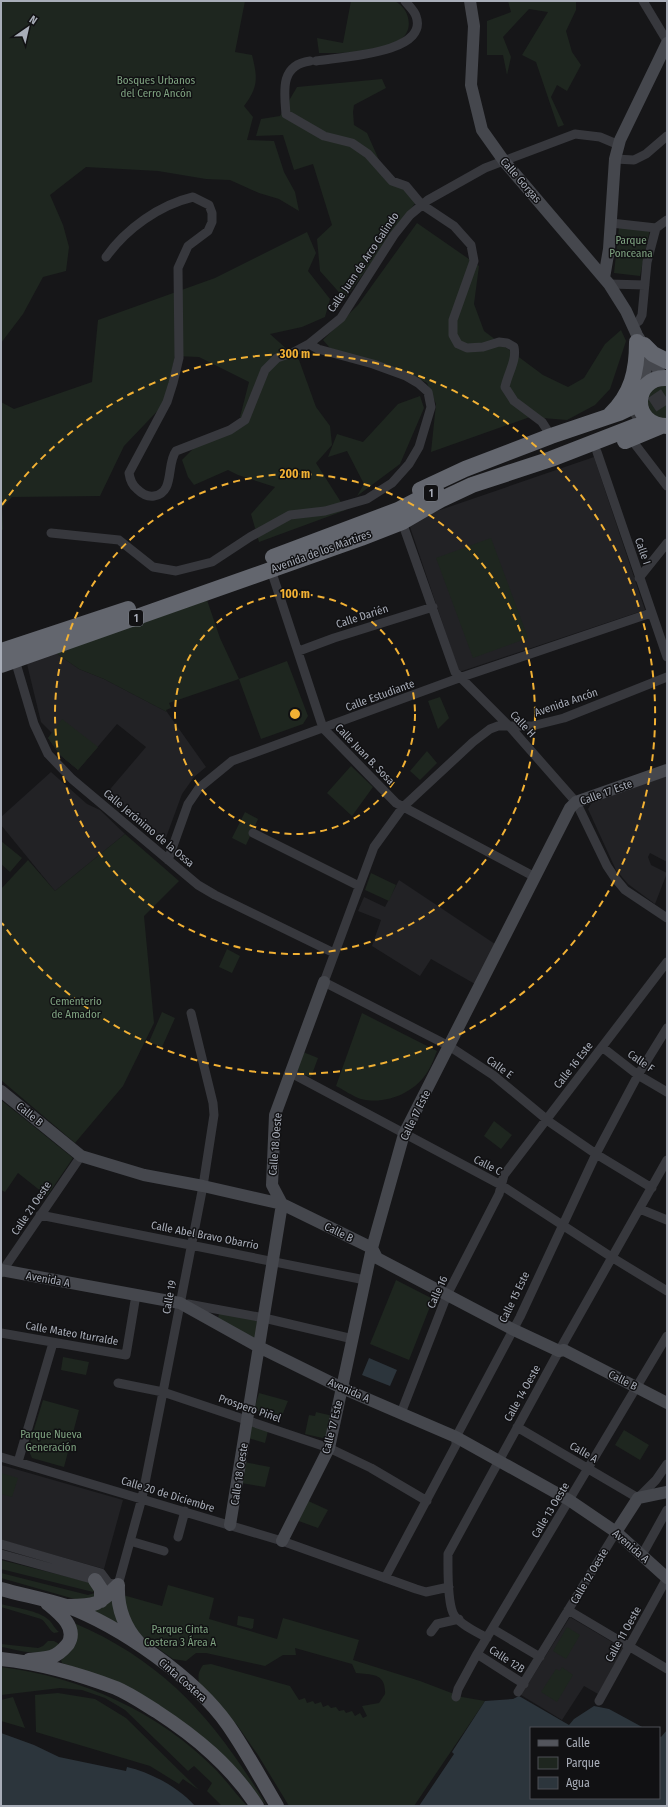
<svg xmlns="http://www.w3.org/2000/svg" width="668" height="1807" font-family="'Fira Sans Condensed',sans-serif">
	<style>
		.built { fill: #222225 }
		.green { fill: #1e261f }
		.water { fill: #2c353c }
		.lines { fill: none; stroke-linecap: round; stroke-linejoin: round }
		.highway-tunnel { stroke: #333438; stroke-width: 16; stroke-dasharray: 16 8; stroke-linecap: butt }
		.street { stroke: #37383d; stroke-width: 9 }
		.secondary { stroke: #45474d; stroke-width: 12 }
		.primary { stroke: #53555c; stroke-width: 14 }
		.highway { stroke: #63666e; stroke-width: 16 }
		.ring { fill: none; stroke: #f2b134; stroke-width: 2; stroke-dasharray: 7 5 }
		.labels { text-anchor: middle; stroke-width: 3; stroke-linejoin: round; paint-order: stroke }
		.shield { fill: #111113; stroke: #7b7e86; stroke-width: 1 }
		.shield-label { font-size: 10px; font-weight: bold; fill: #a8adb8 }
		.park-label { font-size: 11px; fill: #7fa381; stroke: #111113 }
		.street-label { font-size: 11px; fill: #a8adb8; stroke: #111113 }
		.centre { fill: #f2b134; stroke: #111113; stroke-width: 2 }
		.ring-label { font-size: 12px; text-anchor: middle; font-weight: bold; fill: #f2b134; stroke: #111113; stroke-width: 3; stroke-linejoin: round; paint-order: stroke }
	</style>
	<rect width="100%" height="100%" fill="#161618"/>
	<path class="built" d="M594,457L645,610L459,672L408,521Z
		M56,653L79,669L104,679L167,712L206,767L194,777L182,794L164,843L106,794L146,747L117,724L78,770L60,755L48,738L52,733L41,722L27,664Z
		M51,772L87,804L100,810L125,834L55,891L1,825V817Z
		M667,776V862L650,853L648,857L651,865L667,873L655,904L628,884L616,870L588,809L592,802Z
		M399,880L495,944L475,984L431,959L420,976L372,946L381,920L358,911L364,897L385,907Z
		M1,1465L123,1500L104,1569L1,1540Z
		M570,1617L624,1649L598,1694L584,1686L562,1720L521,1695Z"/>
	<path class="green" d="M1,1H245L235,52L252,55C258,79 258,87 244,106L253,117L247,140L274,141L284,172L295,192L299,211L279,199L259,193L230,180L206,179L158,171L86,167L50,195L63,225L69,247L66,271L43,277L23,314L1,343Z
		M351,1C360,1 388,0 394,1C410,7 415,32 399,40C375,54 345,53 319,53L317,38L343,43Z
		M508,1H576V10L566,31L572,52L581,65L567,91L557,85L551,97L564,125L558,127L536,62L522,55L548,12L529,9L503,37L511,57L507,75L503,55H487V21L511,12Z
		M382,79L386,88L354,105L353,112L354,125L367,133L387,178L408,190L416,202L345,299L320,271L317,239L332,225L313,164L294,170L283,135L256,136L261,119L280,116L297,87Z
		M417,223L479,266L474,304L484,331L543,375L568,387L584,378L605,344L621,330L626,341L610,389L595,405L567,420L530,417L431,452L436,404L427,383L408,373L330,348L323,340L358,305Z
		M619,227L650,229L640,276L614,273Z
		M307,232L316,253L308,271L330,299L325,317L302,327L270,334L299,360L316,407L330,426L332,445L316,463L346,510L259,542L251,514L275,487L238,475L228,470L194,485L188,477L182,460L202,440L238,425L249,382L199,357L175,356L165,403L124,446L100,496L12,497L2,508L3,529L1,532V402L14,409L92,382L98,320L215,278Z
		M667,384V420L652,416L646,398L650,390Z
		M420,396L424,408L400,464L357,496L364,484L347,451L328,457L337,434L363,442L398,404Z
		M491,538L528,638L473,658L436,558Z
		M207,600L220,638L239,679L287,661L308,716L303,724L261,739L239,679L169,703L171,708L166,710L167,712L104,679L79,669L56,653Z
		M440,697L449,718L438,729L428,701Z
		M62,719L98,747L78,770L60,755L48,738Z
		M427,751L437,763L420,780L410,771Z
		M351,766L373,787L352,816L327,793Z
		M245,812L258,819L246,845L232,838Z
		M125,834L179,881L144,916L154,1023L123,1086L75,1143L1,1080V889L28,860L55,891Z
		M1,841L22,858L10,872L1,864Z
		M371,873L396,885L389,901L365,890Z
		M227,949L240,956L232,973L219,967Z
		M162,1012L175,1018L162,1047L149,1042Z
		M362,1013L437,1051C434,1058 432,1065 428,1071C415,1093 386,1105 361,1099C352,1096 344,1090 336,1086Z
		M303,1052L318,1058L311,1077L299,1073L297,1068Z
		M1,1100L73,1158L47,1196L18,1173L5,1192L1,1190Z
		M494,1121L512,1135L501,1149L484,1136Z
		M396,1280L433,1299L409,1360L370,1344Z
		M219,1313L258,1319L256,1339L218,1319Z
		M63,1357L89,1362L86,1375L61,1370Z
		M259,1393L288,1401L281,1418L254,1410Z
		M43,1400L79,1410L64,1467L32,1458L28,1449Z
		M316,1412L333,1416L327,1439L305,1434L309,1415L315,1416Z
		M250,1424L268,1431L265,1443L248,1438Z
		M624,1430L649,1445L640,1460L615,1445Z
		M244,1462L270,1467L265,1487L241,1483Z
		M1,1473L18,1478L12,1497L1,1494Z
		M306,1500L328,1510L318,1528L296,1520Z
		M1,1560L92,1583L96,1590L93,1592L1,1569Z
		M1,1573L88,1595L98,1592L96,1598L78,1600L1,1578Z
		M168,1585L214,1598L209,1619L277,1639L283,1618L359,1640L353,1660L420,1681L462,1697L485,1701L414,1806H289L258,1755L237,1725L199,1683C198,1676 198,1672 203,1665L211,1664L290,1686L299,1700L305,1698L307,1703L313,1701L315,1704L321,1702L323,1707L328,1705L331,1708L336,1707L339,1711L344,1710L346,1713L352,1711L355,1716L360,1713L363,1718L367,1716L362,1706L379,1703L385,1694C386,1672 371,1675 356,1673L352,1664L295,1648L296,1655H283L265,1666L206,1653H196L186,1661L173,1659L138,1634L131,1627L123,1595L162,1606Z
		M112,1600L123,1628L87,1611Z
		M1,1604C15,1608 38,1610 49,1620C53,1624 54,1628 59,1632L54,1633C48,1629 47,1623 41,1619L1,1607Z
		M238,1616L254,1619L253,1628L251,1629L237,1625Z
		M74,1623C166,1662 216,1722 267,1806L232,1766L83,1670L62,1663L61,1660L69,1653L76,1644Z
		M567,1627L580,1635L566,1659L553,1651Z
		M48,1641H54L59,1644C48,1661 17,1649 1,1647V1644L38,1648L43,1646Z
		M1,1667C82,1677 159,1712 217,1771C227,1782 237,1795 247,1806H222L207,1791L212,1783L194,1766L188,1771L125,1710L105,1698L82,1690L60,1688L1,1695Z
		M562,1667L573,1675L557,1702L541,1692L556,1669L560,1671Z
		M58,1693L95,1699L126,1718L199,1790L183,1779L179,1784L150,1766L36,1732L35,1695Z
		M13,1697L25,1728L1,1721V1700Z"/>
	<path class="water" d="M369,1358L397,1370L390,1386L362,1375Z
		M519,1696L569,1725L574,1719L594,1706L609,1709L644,1728H531V1798H659V1736L661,1737L667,1730V1806H419L454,1754L452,1752L485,1701L513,1699Z
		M1,1733L34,1745L59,1757L126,1771L127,1767C152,1773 178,1787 195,1806H1Z"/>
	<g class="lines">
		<path class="highway-tunnel" d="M632,418L667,395"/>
		<path class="street" d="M643,1L667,41
			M310,61C280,65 284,91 286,114L324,136L352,143L368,154L392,181L406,186L421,204L454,226L471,245L474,261L453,320V335L458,344L467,348L483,347L499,342L507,343L514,347C517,360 508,373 505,387L514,401L542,422L551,436
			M316,61C338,57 430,54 416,16C414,10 408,5 405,1
			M615,159L634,160L646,154L667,136
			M611,223L656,228L667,220
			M106,257C126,229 159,205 193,197L209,205L212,213V222L208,231L188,246L178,268L179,358L173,383L167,402L129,473C130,480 132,485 137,489C142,494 147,497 154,496C175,493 166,464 176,451L230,430L245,420L265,370L277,358L294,352L309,344L341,318L394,235L410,215L428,200L485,168L575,134L600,137L619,145
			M609,284L645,285
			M633,325L639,321L642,315L647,262L656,228
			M631,439L667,486
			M597,452L667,657
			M402,522L455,672L511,728L576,802L607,866L615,878L625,890L667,918
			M51,533L119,540L153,567L176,571L212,562L250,537L290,515L325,511L367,499L392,483L409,464L419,447L431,407L428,392L418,383L406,376L373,364L318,349L309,344
			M271,570L323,728L396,803L535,877
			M639,578L667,543
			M299,651L334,638L433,607
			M15,660L34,724L48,754L72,779L198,885L215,895L334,953
			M253,833L359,886
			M168,860L188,804L199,788L232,761L459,678L651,613
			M602,1047L638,1075L667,1092
			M291,1073L501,1185L613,1258L667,1291
			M652,1188L596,1154L551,1123L493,1075L449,1046L324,982L374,847L403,807L473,742L490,729L498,726H532L564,718L667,677
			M640,1209L667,1220
			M40,1215L365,1280
			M1,1273L81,1156
			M188,1304L264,1318L353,1339
			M1,1333L126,1355L136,1295
			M118,1383L163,1392L329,1448L371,1468L427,1501
			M401,1413L447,1295L499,1194L504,1175L667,962
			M517,1427L638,1498L656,1480L667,1464
			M1,1457L282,1541L416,1589L426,1592L449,1587
			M18,1462L53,1343
			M178,1537L185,1511
			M130,1541L164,1551
			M1,1544L101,1573L107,1581
			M1,1554L95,1580L118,1585L142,1498L163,1392L203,1186L214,1115L213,1103L191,1013
			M642,1555L667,1510
			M385,1578L456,1445V1437L520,1317L596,1154L638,1075L667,1028
			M568,1610L667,1669
			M493,1629L540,1657
			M431,1632L437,1624L459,1619
			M487,1638C477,1632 458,1624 453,1613C447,1599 448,1569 448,1554L559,1351L667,1160
			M477,1654L524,1684
			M518,1692L616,1532
			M456,1697L458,1689L477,1654L667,1336
			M599,1701L667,1578"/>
		<path class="secondary" d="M470,1L474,26L471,85L482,130L504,161L609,284L626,311L637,335L663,378
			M604,278L609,249L615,159L620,140L667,43
			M640,350L645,364L646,385
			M1,1091L81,1156L144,1175L203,1186L282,1204L372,1248L377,1258L512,1329L559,1351L564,1350L667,1403
			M1,1270L180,1303L259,1347L342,1388L456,1437L569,1500L616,1532L667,1578
			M230,1525L282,1204L272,1185L275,1115L324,982
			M616,1532L638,1498L667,1492
			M282,1541L329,1448L372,1248L404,1134L570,808L576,802L667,770"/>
		<path class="primary" d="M95,1580L101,1589V1601
			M118,1585C117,1607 123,1625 138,1642
			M1,1589C22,1595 45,1599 66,1606C120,1626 195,1678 228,1725C246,1751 261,1779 277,1806
			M68,1606C97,1606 98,1605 118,1585
			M1,1659C40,1663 79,1674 116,1688C130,1694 143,1703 156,1711C196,1737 231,1766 257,1806
			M29,1660C36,1659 44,1659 51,1657C58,1655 63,1650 68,1644C78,1627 59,1613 47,1603"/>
		<path class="highway" d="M644,345L653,354L667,361
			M667,378C632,376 630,426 667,426
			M610,415C632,394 637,371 637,342
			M625,441L661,426
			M420,490L465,469L551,436L619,413L640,403
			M273,557L398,510L436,490
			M1,651L128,609
			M1,665L361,538L402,522L440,500L472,485L551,459L636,426"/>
	</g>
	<g class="ring">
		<circle cx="295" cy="714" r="120"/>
		<circle cx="295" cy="714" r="240"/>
		<path d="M2 505A360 360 0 1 1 2 923"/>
	</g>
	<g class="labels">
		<g class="shield">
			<rect x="424" y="485" width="14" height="16" rx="3"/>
			<rect x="129" y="610" width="14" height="16" rx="3"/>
		</g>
		<g class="shield-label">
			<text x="431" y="497">1</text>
			<text x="136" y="622">1</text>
		</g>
		<g class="park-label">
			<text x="156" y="84">Bosques Urbanos<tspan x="156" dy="13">del Cerro Ancón</tspan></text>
			<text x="631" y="244">Parque<tspan x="631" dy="13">Ponceana</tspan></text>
			<text x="76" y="1005">Cementerio<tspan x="76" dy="13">de Amador</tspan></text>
			<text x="51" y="1438">Parque Nueva<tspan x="51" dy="13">Generación</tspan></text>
			<text x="180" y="1633">Parque Cinta<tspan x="180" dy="13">Costera 3 Área A</tspan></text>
		</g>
		<g class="street-label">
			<text transform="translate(521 180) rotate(49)" y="4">Calle Gorgas</text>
			<text transform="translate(363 262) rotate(-56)" y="4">Calle Juan de Arco Galindo</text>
			<text transform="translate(321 551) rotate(-20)" y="4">Avenida de los Mártires</text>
			<text transform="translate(643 551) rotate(71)" y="4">Calle I</text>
			<text transform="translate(362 616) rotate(-18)" y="4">Calle Darién</text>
			<text transform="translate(380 695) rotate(-20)" y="4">Calle Estudiante</text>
			<text transform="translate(566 702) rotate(-19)" y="4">Avenida Ancón</text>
			<text transform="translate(523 724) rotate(47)" y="4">Calle H</text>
			<text transform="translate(365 754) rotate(46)" y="4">Calle Juan B. Sosa</text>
			<text transform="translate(606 792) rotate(-20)" y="4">Calle 17 Este</text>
			<text transform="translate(149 828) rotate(40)" y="4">Calle Jerónimo de la Ossa</text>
			<text transform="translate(641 1061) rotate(35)" y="4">Calle F</text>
			<text transform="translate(573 1065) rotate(-52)" y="4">Calle 16 Este</text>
			<text transform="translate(500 1067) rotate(36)" y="4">Calle E</text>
			<text transform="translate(30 1114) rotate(39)" y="4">Calle B</text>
			<text transform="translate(415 1115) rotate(-64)" y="4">Calle 17 Este</text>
			<text transform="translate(275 1144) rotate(-85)" y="4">Calle 18 Oeste</text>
			<text transform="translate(488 1165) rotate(27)" y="4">Calle C</text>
			<text transform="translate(31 1208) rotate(-56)" y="4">Calle 21 Oeste</text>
			<text transform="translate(339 1232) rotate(26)" y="4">Calle B</text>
			<text transform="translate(205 1235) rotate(11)" y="4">Calle Abel Bravo Obarrio</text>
			<text transform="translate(48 1279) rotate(10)" y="4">Avenida A</text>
			<text transform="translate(437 1292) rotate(-66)" y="4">Calle 16</text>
			<text transform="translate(169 1297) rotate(-79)" y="4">Calle 19</text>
			<text transform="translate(514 1297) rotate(-64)" y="4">Calle 15 Este</text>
			<text transform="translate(72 1333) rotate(10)" y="4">Calle Mateo Iturralde</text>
			<text transform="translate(623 1380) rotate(27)" y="4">Calle B</text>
			<text transform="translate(349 1390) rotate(24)" y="4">Avenida A</text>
			<text transform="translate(522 1393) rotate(-61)" y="4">Calle 14 Oeste</text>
			<text transform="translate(250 1408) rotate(19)" y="4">Prospero Piñel</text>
			<text transform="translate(332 1427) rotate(-76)" y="4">Calle 17 Este</text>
			<text transform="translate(584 1452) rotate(30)" y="4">Calle A</text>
			<text transform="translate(239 1474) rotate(-81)" y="4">Calle 18 Oeste</text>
			<text transform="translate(168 1494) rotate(17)" y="4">Calle 20 de Diciembre</text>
			<text transform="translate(550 1510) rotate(-59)" y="4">Calle 13 Oeste</text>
			<text transform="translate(631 1546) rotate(41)" y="4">Avenida A</text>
			<text transform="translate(589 1576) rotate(-59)" y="4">Calle 12 Oeste</text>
			<text transform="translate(623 1634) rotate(-61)" y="4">Calle 11 Oeste</text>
			<text transform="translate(507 1659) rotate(33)" y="4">Calle 12B</text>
			<text transform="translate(183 1680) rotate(41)" y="4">Cinta Costera</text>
		</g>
	</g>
	<circle cx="295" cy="714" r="6" class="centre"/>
	<g class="ring-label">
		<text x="295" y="358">300 m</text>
		<text x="295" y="478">200 m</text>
		<text x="295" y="598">100 m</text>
	</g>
	<rect width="668" height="1807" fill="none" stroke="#a8adb8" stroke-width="4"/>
	<rect x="530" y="1727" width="130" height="72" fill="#111113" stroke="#4d4f55"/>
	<rect x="538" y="1740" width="20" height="6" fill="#53555c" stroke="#4d4f55"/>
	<text x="566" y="1747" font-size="12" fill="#a8adb8">Calle</text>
	<rect x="538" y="1757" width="20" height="12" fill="#1e261f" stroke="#4d4f55"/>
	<text x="566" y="1767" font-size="12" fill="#a8adb8">Parque</text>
	<rect x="538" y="1777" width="20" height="12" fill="#2c353c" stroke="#4d4f55"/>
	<text x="566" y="1787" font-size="12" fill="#a8adb8">Agua</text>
	<g transform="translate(28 28) rotate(34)" stroke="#111113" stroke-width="3" paint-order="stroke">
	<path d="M0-3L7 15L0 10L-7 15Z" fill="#a8adb8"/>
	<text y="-6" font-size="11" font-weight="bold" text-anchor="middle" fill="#a8adb8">N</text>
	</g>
</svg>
